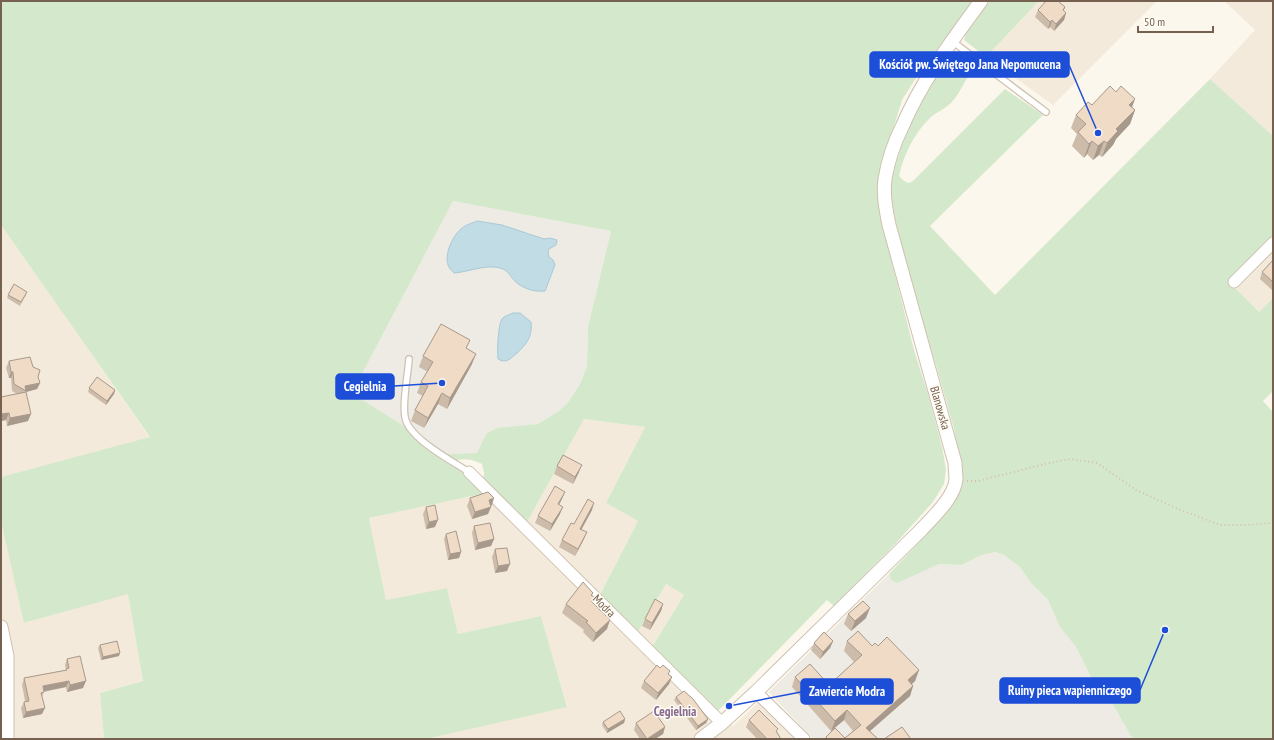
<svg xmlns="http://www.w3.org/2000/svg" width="1274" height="740" font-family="'PT Sans Narrow',sans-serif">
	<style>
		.residential { fill: #f3eadb }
		.industrial { fill: #eeeae4 }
		.green { fill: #d4e9cb; fill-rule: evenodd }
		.water { fill: #c1dce5; stroke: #a8cad6 }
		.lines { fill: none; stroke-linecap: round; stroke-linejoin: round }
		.service-casing { stroke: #cec1b2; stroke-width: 8 }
		.minor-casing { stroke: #cec1b2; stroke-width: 13 }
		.tertiary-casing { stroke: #cec1b2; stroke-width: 15 }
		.path { stroke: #d5bea8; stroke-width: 2; stroke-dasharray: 1 3; stroke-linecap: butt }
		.service { stroke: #fff; stroke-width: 5.5 }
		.minor { stroke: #fff; stroke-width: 11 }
		.tertiary { stroke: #fff; stroke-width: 13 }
		.wall { fill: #cebcaa }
		.shaded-wall { fill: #a7998b }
		.building { fill: #efdbc6; stroke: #a7998b }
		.labels { text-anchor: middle; stroke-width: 3; stroke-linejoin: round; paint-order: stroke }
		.street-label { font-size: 12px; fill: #766150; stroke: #fefbf3 }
		.neighbourhood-label { font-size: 13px; font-weight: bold; fill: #886891; stroke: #fefbf3 }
		.leader { fill: none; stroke: #1d4ed8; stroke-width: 1.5 }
		.callout-dot { fill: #1d4ed8; stroke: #fefbf3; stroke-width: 1.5 }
		.callout { fill: #1d4ed8; stroke: #1d4ed8; stroke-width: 1.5 }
		.callout-label { font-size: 13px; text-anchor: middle; font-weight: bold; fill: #fff }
	</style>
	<rect width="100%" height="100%" fill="#fcf7ec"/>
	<path class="residential" d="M1039,1H1157L1053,105L986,57Z
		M1224,1H1273V136L1210,79L1255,30Z
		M1,225L56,303L150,438L1,477Z
		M1273,248V298L1259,312L1234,289Z
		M584,419L645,427L606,503L638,521L596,603L718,711L733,726L761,700L800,739H426L567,706L541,616L458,634L447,588L386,600L369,518L486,493L526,524Z
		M1,521L25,623L128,593L143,681L100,693L104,739H1Z
		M666,584L684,595L652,647L637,633Z"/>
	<path class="industrial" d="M453,201L611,231L588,327L587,366L580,384L569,401L559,411L538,424L486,434L478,453L448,454L352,393Z
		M995,552L1004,555L1020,567L1031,583L1048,600L1060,627L1076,647L1092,679L1107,694L1131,736L1135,739H813L769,692L889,574L891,580L939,564L962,565L979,556Z"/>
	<path class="green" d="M1,1H972L914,81L902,100L882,166L879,185L878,201L887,243L914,350L929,398L942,447L946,470L944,484L933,502L896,543L834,606L827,600L718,711L652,647L684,595L666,584L637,633L599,597L638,521L606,503L645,427L584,419L526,524L483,481L484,473L482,464C471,458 461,458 450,462L486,493L369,518L386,600L447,588L458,634L541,616L567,707L426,739H104L100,693L143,681L128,594L24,623L1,521V477L150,437L1,225ZM453,201L611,231L588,327L587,366L580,384L569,401L559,411L538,424L497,428L486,434L477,453L448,454L352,393Z
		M990,1H1039L986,57L964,40L966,34Z
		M954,55L959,57L976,69C963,79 962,92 951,103C945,109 937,112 931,117C914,133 904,154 899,176L904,181L909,183L913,181L1005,89L1043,115L930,226L995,295L1210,79L1273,136V236L1228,281L1259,312L1273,298V391L1263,401L1273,412V739H1135L1131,736L1107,694L1092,679L1076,647L1060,627L1048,600L1031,583L1020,567L1004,555L995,552L979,556L962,565L939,564L897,583L891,580L889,574L940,520L955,501L961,484L962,470L954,429L936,365L913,292L897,230L891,195V179L905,135L914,115L942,63L948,56Z"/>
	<path class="water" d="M477,221L502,225L544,239L550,238L557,240L556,245L549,249L548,251L549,257L553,260L555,265L545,291C534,292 524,289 516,282C509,276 510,271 500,268C485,264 469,272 454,273C452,271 449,268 448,265C444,253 454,232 465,226C468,224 473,223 477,221Z
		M513,313H520L531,322C533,336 526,345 517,353C510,359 506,364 498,359C497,351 498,325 502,319C504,316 509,315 513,313Z"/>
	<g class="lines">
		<g class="service-casing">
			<path id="service" d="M952,41L1046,112
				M409,359C408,375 402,402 405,417C408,438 452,461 469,472"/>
		</g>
		<g class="minor-casing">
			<path id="minor" d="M1234,282L1273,243
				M469,472L722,723
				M756,692L804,739"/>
		</g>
		<g class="tertiary-casing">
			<path id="tertiary" d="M1,627L7,656V739
				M701,739L722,723L756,692L920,531C932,518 955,497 956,479C956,474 955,468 955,463L889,225C886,210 883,195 885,179C888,161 894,143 902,127C922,80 951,42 981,1"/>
		</g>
		<path class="path" d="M967,481H978L1045,464L1070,459L1097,463L1136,490L1183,511L1220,525H1246L1273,523"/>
		<use href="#service" class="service"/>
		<use href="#minor" class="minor"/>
		<use href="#tertiary" class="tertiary"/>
	</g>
	<path class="wall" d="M1065,7L1064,11L1066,13L1064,20L1054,31L1050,27L1048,29L1035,17L1038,10Z
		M1092,105L1132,107L1135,110L1130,124L1116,139L1113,145L1102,157L1099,155L1093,160L1087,154L1084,158L1072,146L1077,134L1071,128L1076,115Z
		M1273,260V291L1260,279L1262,272Z
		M8,295H26L20,306L7,298Z
		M467,349L472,364L447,409L438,404L424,428L411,421L415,410L423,396L417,393L421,382L428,372L419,367L423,356Z
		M9,361L33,367L38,377L40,383L37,389L26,392L28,421L7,426L6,420L1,421V397L17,394L12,391L11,378H9L6,368Z
		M89,388L115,390L114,394L106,405L88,392Z
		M557,466L579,472L573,484L554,474Z
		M470,498L492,505L491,506L488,514L472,519L467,506Z
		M562,499L559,505L560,514L550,531L535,523L538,516Z
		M426,507L435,527L426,529L423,514Z
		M592,510L581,529L584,539L575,556L559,547L562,540L574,524Z
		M474,526L494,539L491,546L475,550L472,533Z
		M446,534L461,552L459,558L448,560L444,539Z
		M495,549L507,571L495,573L492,557Z
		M593,593L592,596L594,597L592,602L607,629L593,642L583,632L584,630L562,613L566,604Z
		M663,604L661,611L650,630L642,626L645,619Z
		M848,614L866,618L851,631L844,624Z
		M833,641L830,648L820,659L811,650L814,643Z
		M847,641L872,646H878L919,670L915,681L912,684L913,686L910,696L870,731L878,739H825L826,737L845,738L853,731L844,720L831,731L792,687L795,677L829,685L854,662L844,651Z
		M100,645L119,656L101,660L98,648Z
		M67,659L83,688L67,692L66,687L44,692L42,697V714L23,718L21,708L24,702L25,701L22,685L24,678L66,670L65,665Z
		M660,668L670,671L668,674L672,677L669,684L656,700L641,688L644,681Z
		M676,697L708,719L706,723L696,730L674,700Z
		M625,719L624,723L607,733L602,725L603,722Z
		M749,720L777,732L781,739H757L746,727Z
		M636,723L665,727L663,734L655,739H640L634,730Z"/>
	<path class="shaded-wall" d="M1066,13L1064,20L1054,31L1056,24Z
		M1052,20L1050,27L1048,29L1050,22Z
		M1135,99L1130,113L1129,105Z
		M1135,110L1130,124L1116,139L1113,145L1102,157L1107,143L1116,129Z
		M1092,141L1087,154L1084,158L1089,144Z
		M1104,141L1099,155L1093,160L1098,146Z
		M476,354L472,364L447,409L450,398Z
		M11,372H13L11,378H9Z
		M40,383L37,389L26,392L25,386Z
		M115,390L114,394L106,405L107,401Z
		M442,393L438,404L424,428L428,418Z
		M9,413L6,420L1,421V414Z
		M31,414L28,421L7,426L10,418Z
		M582,465L579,472L573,484L575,477Z
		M565,492L562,499L555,511L558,504Z
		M494,498L492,505L486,507L489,500Z
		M594,503L592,510L578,536L580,529Z
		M491,507L488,514L472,519L475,512Z
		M563,507L560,514L550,531L552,524Z
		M438,520L435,527L426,529L429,522Z
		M587,532L584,539L575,556L578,549Z
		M494,539L491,546L475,550L478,543Z
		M461,552L459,558L448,560L450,554Z
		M510,564L507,571L495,573L498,566Z
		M663,604L661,611L650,630L652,623Z
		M870,608L866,618L851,631L855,621Z
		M610,620L607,629L593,642L596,633Z
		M833,641L830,648L820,659L823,652Z
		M120,653L119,656L101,660L103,657Z
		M919,670L915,681L905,690L908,680Z
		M672,677L669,684L656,700L658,693Z
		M69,681L66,687L40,692L43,686Z
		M86,681L83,688L67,692L70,685Z
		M913,686L910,696L862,738L866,728Z
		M45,708L42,714L23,718L26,712Z
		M847,710L844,720L831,731L835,721Z
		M625,719L624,723L607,733L608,729Z
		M708,719L706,723L696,730L698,726Z
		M665,727L663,734L655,739H647Z"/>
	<path class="building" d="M1046,1H1058L1065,7L1063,10L1066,13L1056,24L1052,20L1050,22L1038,10Z
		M1110,86L1116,92L1121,86L1135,99L1129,105L1135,110L1116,129L1118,131L1107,143L1104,141L1098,146L1092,141L1089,144L1078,132L1086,124L1076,115L1088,102L1092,105Z
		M1273,260V282L1262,272Z
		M14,284L27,292L21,302L8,295Z
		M441,324L470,340L466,348L476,354L450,398L442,393L428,418L415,410L428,386L421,382L433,362L423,356Z
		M30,357L33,367L40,370L38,377L40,383L25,386L26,391L14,384L13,372H11L9,361Z
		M97,377L115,390L107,401L89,388Z
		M26,392L31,414L10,418L9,413L1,414V397Z
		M563,455L582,465L575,477L557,466Z
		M555,486L565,492L558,504L563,507L552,524L538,516Z
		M488,492L494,498L489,500L491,507L475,512L470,498Z
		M588,499L594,503L580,529L587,532L578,549L562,540L571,523L574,524Z
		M435,505L438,520L429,522L426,507Z
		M490,523L494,539L478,543L474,526Z
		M456,531L461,552L450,554L446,534Z
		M507,548L510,564L498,566L495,549Z
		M583,582L593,593L591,595L594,597L591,601L610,620L596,633L586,622L588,621L566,604Z
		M655,599L663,604L652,623L645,619Z
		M863,601L870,608L855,621L848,614Z
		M858,631L872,646L875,643L878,646L887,637L919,670L908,680L913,686L866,728L878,739H827L826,737L835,728L845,738L861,725L847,710L835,721L795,677L810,664L829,685L862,655L847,641Z
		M824,632L833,641L823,652L814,643Z
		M117,641L120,653L103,657L100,645Z
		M80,656L86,681L70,685L69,681L43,686L44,692L41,693L45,708L26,712L24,702L29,701L24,678L67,670L66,669L69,668L67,659Z
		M657,665L660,668L663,665L670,671L668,674L672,677L658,693L644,681Z
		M684,691L693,699L708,719L698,726L676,697Z
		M759,710L778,729L776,731L781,739H767L749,720Z
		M620,711L625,719L608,729L603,722Z
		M654,711L665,727L647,739L636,723Z
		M902,727L911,739H884Z"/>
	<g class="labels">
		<g class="street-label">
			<text transform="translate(940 408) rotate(74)" y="4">Blanowska</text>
			<text transform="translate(604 606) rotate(45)" y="4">Modra</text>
		</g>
		<g class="neighbourhood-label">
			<text x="675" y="716">Cegielnia</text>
		</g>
	</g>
	<path class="leader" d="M1098 133L1069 65M442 383L394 386M1165 630L1140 690M729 706L801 692"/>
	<g class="callout-dot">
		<circle cx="1098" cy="133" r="4"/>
		<circle cx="442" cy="383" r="4"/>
		<circle cx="1165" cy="630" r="4"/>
		<circle cx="729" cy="706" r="4"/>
	</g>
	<g class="callout">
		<rect x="870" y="52" width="199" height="25" rx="4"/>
		<rect x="336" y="374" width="58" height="25" rx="4"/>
		<rect x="1000" y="678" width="140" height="25" rx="4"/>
		<rect x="801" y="679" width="92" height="25" rx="4"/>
	</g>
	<g class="callout-label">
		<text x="970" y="69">Kościół pw. Świętego Jana Nepomucena</text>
		<text x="365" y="391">Cegielnia</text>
		<text x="1070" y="695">Ruiny pieca wapienniczego</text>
		<text x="847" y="696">Zawiercie Modra</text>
	</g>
	<rect width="1274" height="740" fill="none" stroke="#766150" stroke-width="4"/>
	<path d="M1138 26v6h75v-6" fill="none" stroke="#766150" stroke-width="2"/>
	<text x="1144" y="26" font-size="12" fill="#766150" stroke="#fefbf3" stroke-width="3" paint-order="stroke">50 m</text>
</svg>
